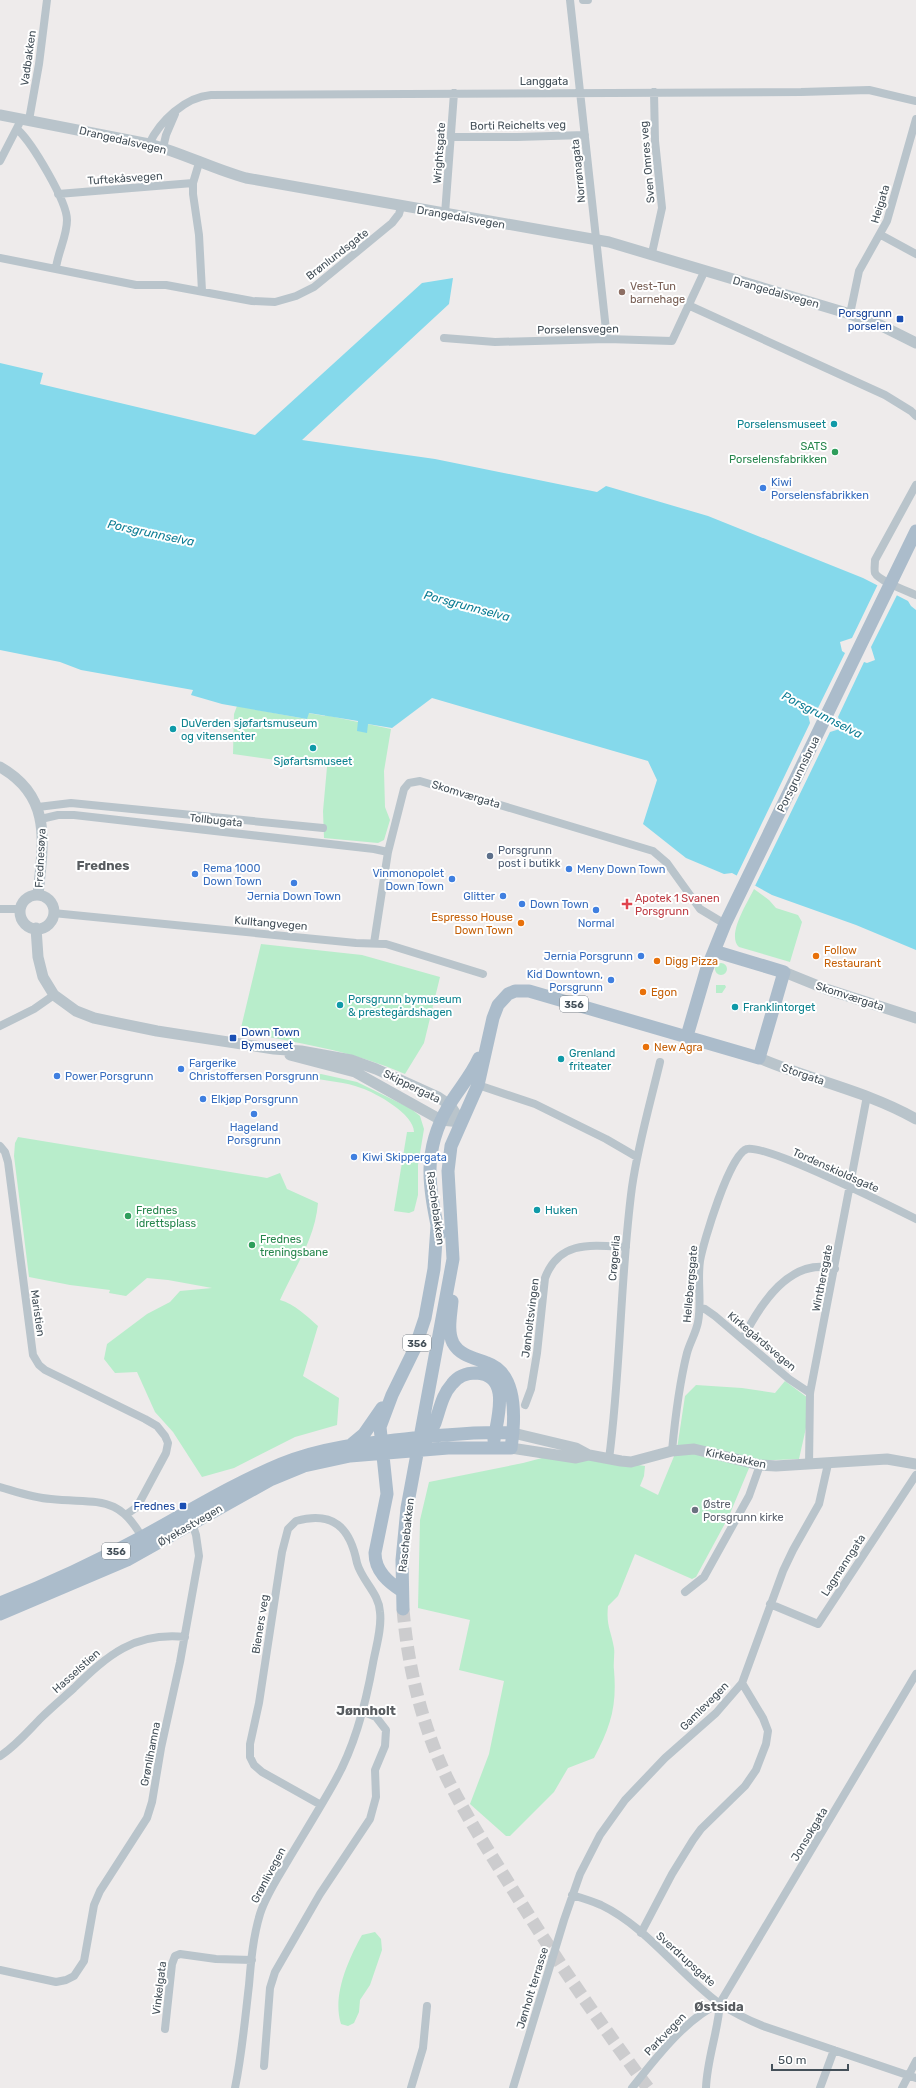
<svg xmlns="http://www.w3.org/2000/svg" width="916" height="2088" font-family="Rubik,sans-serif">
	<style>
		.green { fill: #b8edcb }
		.water { fill: #85d9eb }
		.pier { fill: #eeebeb }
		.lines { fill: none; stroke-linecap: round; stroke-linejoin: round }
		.primary-tunnel { stroke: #ccccce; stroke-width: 13; stroke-dasharray: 13 6; stroke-linecap: butt }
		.minor { stroke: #b9c4cb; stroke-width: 8 }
		.tertiary { stroke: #b9c4cb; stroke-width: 11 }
		.primary { stroke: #abbccb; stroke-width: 13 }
		.education-dot { fill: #8d6e63; stroke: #fff; stroke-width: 1.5 }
		.transit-dot { fill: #1a4fb4; stroke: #fff; stroke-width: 1.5 }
		.culture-dot { fill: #0f9aa8; stroke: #fff; stroke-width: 1.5 }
		.leisure-dot { fill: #2e9e5b; stroke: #fff; stroke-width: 1.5 }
		.shop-dot { fill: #3f7fe0; stroke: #fff; stroke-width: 1.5 }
		.service-dot { fill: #5c6f8a; stroke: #fff; stroke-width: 1.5 }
		.health-dot { fill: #e0444e; stroke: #fff; stroke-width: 1.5 }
		.food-dot { fill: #e8710a; stroke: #fff; stroke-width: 1.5 }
		.worship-dot { fill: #6b7280; stroke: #fff; stroke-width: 1.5 }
		.labels { text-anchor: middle; stroke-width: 4; stroke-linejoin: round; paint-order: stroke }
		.shield { fill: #fff; stroke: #7c848b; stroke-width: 1 }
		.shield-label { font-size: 10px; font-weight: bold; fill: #445059 }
		.street-label { font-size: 11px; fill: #445059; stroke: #fff }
		.education-label { font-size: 11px; fill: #785e54; stroke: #fff; text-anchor: start }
		.transit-label { font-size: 11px; fill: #164399; stroke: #fff; text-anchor: end }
		.culture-label { font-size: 11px; fill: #0d838f; stroke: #fff; text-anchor: start }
		.leisure-label { font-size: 11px; fill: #27864d; stroke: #fff; text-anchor: start }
		.shop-label { font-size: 11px; fill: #366cbe; stroke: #fff; text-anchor: start }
		.service-label { font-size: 11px; fill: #4e5e75; stroke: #fff; text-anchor: start }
		.health-label { font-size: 11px; fill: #be3a42; stroke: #fff; text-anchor: start }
		.food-label { font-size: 11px; fill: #c56008; stroke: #fff; text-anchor: start }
		.worship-label { font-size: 11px; fill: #5b616d; stroke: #fff; text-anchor: start }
		.water-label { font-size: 12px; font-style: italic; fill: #0c7d94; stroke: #fff }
		.quarter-label { font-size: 13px; font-weight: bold; fill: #585c60; stroke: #fff }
	</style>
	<rect width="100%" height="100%" fill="#eeebeb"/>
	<path class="green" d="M237,706L306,719L308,713L325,716V715L391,729L384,771L385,807L390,820L384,840L378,843L324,838L323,811L327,767L233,754L234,714Z
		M754,889L769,900L776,908L798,915L802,922L790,962L739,947C726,935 748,902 754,889Z
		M261,944L362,955L440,977L424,1043L405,1074C349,1050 299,1043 240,1032Z
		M715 969a6 6 0 1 1 12 0a6 6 0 1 1-12 0Z
		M716,985H725L726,987L722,993H716Z
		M321,1074L357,1082L410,1108L420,1116L424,1129L418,1165V1195L414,1211L409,1213L394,1211L407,1132H414C414,1114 376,1093 361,1088C346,1082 327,1081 312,1078L315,1075Z
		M18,1137L267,1178L280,1173L287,1189L318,1203C315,1239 295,1267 280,1300C294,1304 307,1316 318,1326L303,1376L339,1398L337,1425L295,1437L234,1468L202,1477L173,1432L155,1412L137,1372L115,1373L104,1359L107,1344L147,1314L170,1302L180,1291L212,1288L168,1280L147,1278L126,1296L109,1293L110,1290L70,1285L29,1277L14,1156L15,1143Z
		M785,1381L812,1401L799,1459L752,1461L729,1516L696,1577L692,1579L635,1554L618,1596L608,1606C606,1626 611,1630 614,1648C615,1655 613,1663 614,1670C617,1706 611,1726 594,1758L568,1768L554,1792L510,1836H506L470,1804L489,1754L504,1681L459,1670L470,1620L418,1608L420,1520L429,1482L523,1463L561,1453L645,1466L644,1476L640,1486L658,1495L677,1449L685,1396L696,1385L742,1388L775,1393Z
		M375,1932L381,1939L382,1950L370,1985L360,2000L359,2012L354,2023L348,2026L341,2024C332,1996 348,1960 362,1935Z"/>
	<path class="water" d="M453,278L449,304L302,440L435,459L597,492L606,486L708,516L863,578L908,601L911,606L916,610V950L856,925L772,895L732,873L724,874L686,858L643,824L657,780L648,761L432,698L392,728L368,724L367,733L357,731L358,721L309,713L307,719L222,704L191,695L193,690L81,670L60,662L0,650V363L43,373L40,384L255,435L422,283Z"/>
	<path class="pier" d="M878,584L898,593L871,647L875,660L867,663L864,662L838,717L843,728L830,732L755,886L736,877L810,723L807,710L815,707L818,708L845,653L842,651L840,642L852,638Z"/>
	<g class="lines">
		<path class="primary-tunnel" d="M403,1609C408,1668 422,1725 447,1778C469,1822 497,1864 523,1906C562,1968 604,2029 648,2088"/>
		<path class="minor" d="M570,0L607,339
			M583,0H588
			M29,120L39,64L47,0
			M18,130C32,143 67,201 67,220C67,236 58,252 56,268
			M451,137H517L585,135
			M149,144C160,121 185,97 211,95L801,92L869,90L916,101
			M163,148L166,135L175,114
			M0,161L19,124
			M199,163L193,183V194L199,235L202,291
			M58,194L193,183
			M445,214L454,93
			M881,235L916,254
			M652,253L662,208L655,141L654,92
			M0,258L136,285H166L252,301L275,302L296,296L314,287L392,223L399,214L401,207
			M688,305L885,395L911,411L916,416
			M850,314L859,271L887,221L916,119
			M444,338L495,342L607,339L672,341L705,270
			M916,485L875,560C875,564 874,570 875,573C879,581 907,591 916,595
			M38,807L71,803L323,828
			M41,819L58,815H74L374,849L388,852
			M0,909H20
			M53,913L356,943L386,944L483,974
			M374,943L388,852L404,789L409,783L420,781L653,851L667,863L700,909L725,924
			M0,1026L34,1009L54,995
			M478,1085L535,1104L606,1139L637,1157
			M0,1146L5,1152L8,1162L33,1355L39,1365L45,1370L145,1419L157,1426L165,1436L168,1443L166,1453L137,1507L127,1514
			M700,1308L705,1309L715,1316L789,1379L810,1393
			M743,1338C760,1305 790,1256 835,1269
			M525,1405L531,1389L537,1353L545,1278C559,1240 592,1245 626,1247
			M672,1451C675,1419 679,1385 687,1353C690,1342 696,1333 698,1322C702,1302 697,1281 700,1261C703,1243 730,1153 747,1149C766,1144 892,1207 916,1219
			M609,1459C621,1369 620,1277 632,1187C638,1145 650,1104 660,1062
			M809,1465L810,1393L867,1096
			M0,1487C17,1492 33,1498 51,1499C97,1504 119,1493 144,1541
			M685,1592L704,1577L749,1496L760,1465
			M770,1604L818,1624L916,1475
			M0,1756C16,1746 29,1730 42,1717C52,1707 63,1698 74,1688C108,1655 134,1632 185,1637
			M572,1895C582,1898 592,1901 601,1905C647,1927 679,1974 720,2004C734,2013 748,2020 763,2026L916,2078
			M641,1933L672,1874L693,1840L701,1829L745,1786L756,1770L766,1744L768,1731L763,1718L742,1683
			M0,1970L56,1982L66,1980L74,1976L84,1961L94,1905L100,1891L147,1818L152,1802L161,1748L180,1662L199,1556L196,1535L191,1520
			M165,2029L172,1964L175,1956L180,1954L216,1959L252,1960
			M264,2066L270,1988L275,1972L320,1894L370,1819L376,1797L375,1770L385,1746L386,1730L376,1717L362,1711
			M235,2088C242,2054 245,2019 249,1985C251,1961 253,1937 260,1914C266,1895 277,1879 287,1862C303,1835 320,1808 335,1781C355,1746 366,1703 373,1663C376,1647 382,1628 380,1612C379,1593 362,1581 357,1563C350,1527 333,1511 296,1521L288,1529L282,1552L259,1703L250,1744V1757L254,1765L262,1772L321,1805
			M411,2088L423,2048L427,2006
			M513,2088L564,1920L580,1874L600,1835L625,1800L665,1758L716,1713L742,1683L783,1571L793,1550L819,1504L828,1464
			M632,2088C655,2059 686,2018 720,2003
			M706,2088C707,2059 718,2032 720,2003L916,1674
			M820,2088L834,2050
			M902,2088L916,2061"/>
		<path class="tertiary" d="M0,115L149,144C183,153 213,169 246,178L609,242L850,314L880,325L916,343
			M0,767C53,797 43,843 38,895
			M20 912a17 17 0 1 1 34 0a17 17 0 1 1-34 0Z
			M36,928L38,957L43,977L54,995L76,1011L94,1018L157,1031L274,1049L301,1051L351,1060L376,1069L438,1097L450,1105L461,1122
			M784,972L826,989L916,1018
			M290,1055L355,1072L441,1120L461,1122
			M759,1058C810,1080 867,1091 916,1119
			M513,1433L576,1448L589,1455L621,1461L631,1462L672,1451L694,1449L760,1465L776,1466L887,1459L916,1464
			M511,1448L576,1458L589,1455"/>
		<path class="primary" d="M687,1036L706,971L725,924L916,531
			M439,1235C429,1186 422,1152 448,1107C458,1090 471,1076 479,1058
			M425,1442C428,1436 432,1429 435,1423C440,1409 442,1395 452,1384C458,1376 467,1373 476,1373C512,1375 497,1419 494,1440
			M352,1444L364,1434L382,1408
			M402,1591C388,1582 375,1571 375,1553L387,1494L380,1427L392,1395L415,1348L425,1318L434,1269L437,1226
			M0,1603C49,1584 96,1562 142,1537C188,1512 233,1484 281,1464C330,1444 380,1442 432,1436C459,1434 486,1431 513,1433
			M403,1609L402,1560L407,1508L453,1259L448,1171L451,1146L478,1085L493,1018L498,1005L508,994L515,991H529L759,1058L784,972L714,951
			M0,1614L127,1560L270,1480L304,1466L350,1456L448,1448H511C515,1421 519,1374 487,1363C475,1358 460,1356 453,1343C447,1331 451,1314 452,1301"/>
	</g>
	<circle class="education-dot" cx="622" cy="292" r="4"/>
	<g class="transit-dot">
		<rect x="896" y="315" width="8" height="8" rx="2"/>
		<rect x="229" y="1034" width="8" height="8" rx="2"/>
		<rect x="179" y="1502" width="8" height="8" rx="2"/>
	</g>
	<g class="culture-dot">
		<circle cx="834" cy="424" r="4"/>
		<circle cx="173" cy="729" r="4"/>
		<circle cx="313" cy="748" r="4"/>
		<circle cx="340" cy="1005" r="4"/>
		<circle cx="735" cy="1007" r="4"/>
		<circle cx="561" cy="1059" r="4"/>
		<circle cx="537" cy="1210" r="4"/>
	</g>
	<g class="leisure-dot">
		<circle cx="835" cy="452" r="4"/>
		<circle cx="128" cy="1216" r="4"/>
		<circle cx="252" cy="1245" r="4"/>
	</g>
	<g class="shop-dot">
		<circle cx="763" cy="488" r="4"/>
		<circle cx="569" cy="869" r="4"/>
		<circle cx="195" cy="874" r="4"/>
		<circle cx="452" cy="879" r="4"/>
		<circle cx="294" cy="883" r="4"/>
		<circle cx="503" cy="896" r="4"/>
		<circle cx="522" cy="904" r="4"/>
		<circle cx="596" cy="910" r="4"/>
		<circle cx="641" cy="956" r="4"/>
		<circle cx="611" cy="980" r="4"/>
		<circle cx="181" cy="1069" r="4"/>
		<circle cx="57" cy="1076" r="4"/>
		<circle cx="203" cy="1099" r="4"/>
		<circle cx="254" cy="1114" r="4"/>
		<circle cx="354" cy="1157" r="4"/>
	</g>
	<circle class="service-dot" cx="490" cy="856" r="4"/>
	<path class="health-dot" d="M625 898h4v4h4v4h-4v4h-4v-4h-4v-4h4z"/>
	<g class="food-dot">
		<circle cx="521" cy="923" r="4"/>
		<circle cx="816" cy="956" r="4"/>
		<circle cx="657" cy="961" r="4"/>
		<circle cx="643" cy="992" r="4"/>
		<circle cx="646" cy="1047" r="4"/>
	</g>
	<circle class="worship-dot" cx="695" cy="1510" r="4"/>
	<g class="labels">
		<g class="shield">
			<rect x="560" y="996" width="28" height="16" rx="3"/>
			<rect x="403" y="1335" width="28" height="16" rx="3"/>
			<rect x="102" y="1543" width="28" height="16" rx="3"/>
		</g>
		<g class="shield-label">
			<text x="574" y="1008">356</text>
			<text x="417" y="1347">356</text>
			<text x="116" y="1555">356</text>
		</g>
		<g class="street-label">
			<text transform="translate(28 58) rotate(-82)" y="4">Vadbakken</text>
			<text x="544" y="85">Langgata</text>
			<text transform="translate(518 125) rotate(-1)" y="4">Borti Reichelts veg</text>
			<text transform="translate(123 140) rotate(13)" y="4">Drangedalsvegen</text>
			<text transform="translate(439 153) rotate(-86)" y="4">Wrightsgate</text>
			<text transform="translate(647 162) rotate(-95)" y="4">Sven Omres veg</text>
			<text transform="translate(578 171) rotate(-96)" y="4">Norrønagata</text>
			<text transform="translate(125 178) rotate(-4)" y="4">Tuftekåsvegen</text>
			<text transform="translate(880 204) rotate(-73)" y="4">Heigata</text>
			<text transform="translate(461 217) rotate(10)" y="4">Drangedalsvegen</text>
			<text transform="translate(337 254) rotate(-38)" y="4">Brønlundsgate</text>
			<text transform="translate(776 292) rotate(16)" y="4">Drangedalsvegen</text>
			<text transform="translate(578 329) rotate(-1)" y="4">Porselensvegen</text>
			<text transform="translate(798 774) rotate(-64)" y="4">Porsgrunnsbrua</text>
			<text transform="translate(466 794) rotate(17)" y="4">Skomværgata</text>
			<text transform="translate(216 820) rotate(6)" y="4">Tollbugata</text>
			<text transform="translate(40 858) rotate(-87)" y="4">Frednesøya</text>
			<text transform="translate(271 923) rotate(5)" y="4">Kulltangvegen</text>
			<text transform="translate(850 996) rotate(18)" y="4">Skomværgata</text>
			<text transform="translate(803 1074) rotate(19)" y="4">Storgata</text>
			<text transform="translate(412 1086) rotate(26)" y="4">Skippergata</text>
			<text transform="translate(836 1170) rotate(24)" y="4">Tordenskioldsgate</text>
			<text transform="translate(436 1208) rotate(82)" y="4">Raschebakken</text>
			<text transform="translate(614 1258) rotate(-85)" y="4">Crøgerlia</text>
			<text transform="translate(822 1278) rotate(-79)" y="4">Winthersgate</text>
			<text transform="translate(690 1284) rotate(-85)" y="4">Hellebergsgate</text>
			<text transform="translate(38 1313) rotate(82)" y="4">Maristien</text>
			<text transform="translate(530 1318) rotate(-83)" y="4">Jønholtsvingen</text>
			<text transform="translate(762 1341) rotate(40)" y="4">Kirkegårdsvegen</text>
			<text transform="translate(736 1458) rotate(12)" y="4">Kirkebakken</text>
			<text transform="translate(190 1525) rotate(-30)" y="4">Øyekastvegen</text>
			<text transform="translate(406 1535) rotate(-84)" y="4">Raschebakken</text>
			<text transform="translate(843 1565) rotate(-57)" y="4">Lagmanngata</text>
			<text transform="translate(260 1624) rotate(-81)" y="4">Bieners veg</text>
			<text transform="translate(76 1671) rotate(-42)" y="4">Hasselstien</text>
			<text transform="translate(704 1706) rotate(-45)" y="4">Gamlevegen</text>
			<text transform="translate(150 1754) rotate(-79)" y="4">Grønlihamna</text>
			<text transform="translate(809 1834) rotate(-59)" y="4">Jonsokgata</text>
			<text transform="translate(268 1875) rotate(-62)" y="4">Grønlivegen</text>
			<text transform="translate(686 1959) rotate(42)" y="4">Sverdrupsgate</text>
			<text transform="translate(159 1988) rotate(-83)" y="4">Vinkelgata</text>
			<text transform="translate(532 1988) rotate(-73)" y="4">Jønholt terrasse</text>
			<text transform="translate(665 2034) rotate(-46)" y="4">Parkvegen</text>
		</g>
		<g class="education-label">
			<text x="630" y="290">Vest-Tun<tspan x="630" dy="13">barnehage</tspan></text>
		</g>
		<g class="transit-label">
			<text x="892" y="317">Porsgrunn<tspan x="892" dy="13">porselen</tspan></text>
			<text x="241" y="1036" text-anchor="start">Down Town<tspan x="241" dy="13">Bymuseet</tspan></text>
			<text x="175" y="1510">Frednes</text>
		</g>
		<g class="culture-label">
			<text x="826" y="428" text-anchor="end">Porselensmuseet</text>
			<text x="181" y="727">DuVerden sjøfartsmuseum<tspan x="181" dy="13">og vitensenter</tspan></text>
			<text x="313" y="765" text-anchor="middle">Sjøfartsmuseet</text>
			<text x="348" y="1003">Porsgrunn bymuseum<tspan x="348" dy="13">&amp; prestegårdshagen</tspan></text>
			<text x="743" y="1011">Franklintorget</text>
			<text x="569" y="1057">Grenland<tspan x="569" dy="13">friteater</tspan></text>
			<text x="545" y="1214">Huken</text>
		</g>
		<g class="leisure-label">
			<text x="827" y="450" text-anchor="end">SATS<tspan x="827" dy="13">Porselensfabrikken</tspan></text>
			<text x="136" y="1214">Frednes<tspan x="136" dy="13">idrettsplass</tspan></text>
			<text x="260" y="1243">Frednes<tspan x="260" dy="13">treningsbane</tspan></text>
		</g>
		<g class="shop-label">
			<text x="771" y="486">Kiwi<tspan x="771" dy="13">Porselensfabrikken</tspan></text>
			<text x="203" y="872">Rema 1000<tspan x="203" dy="13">Down Town</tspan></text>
			<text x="577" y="873">Meny Down Town</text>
			<text x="444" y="877" text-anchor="end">Vinmonopolet<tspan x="444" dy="13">Down Town</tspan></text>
			<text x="294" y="900" text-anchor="middle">Jernia Down Town</text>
			<text x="495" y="900" text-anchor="end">Glitter</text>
			<text x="530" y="908">Down Town</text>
			<text x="596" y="927" text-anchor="middle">Normal</text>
			<text x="633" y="960" text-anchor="end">Jernia Porsgrunn</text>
			<text x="603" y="978" text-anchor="end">Kid Downtown,<tspan x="603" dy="13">Porsgrunn</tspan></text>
			<text x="189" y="1067">Fargerike<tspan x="189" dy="13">Christoffersen Porsgrunn</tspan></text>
			<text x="65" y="1080">Power Porsgrunn</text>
			<text x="211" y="1103">Elkjøp Porsgrunn</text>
			<text x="254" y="1131" text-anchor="middle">Hageland<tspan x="254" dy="13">Porsgrunn</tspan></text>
			<text x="362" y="1161">Kiwi Skippergata</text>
		</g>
		<g class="service-label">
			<text x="498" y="854">Porsgrunn<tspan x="498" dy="13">post i butikk</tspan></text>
		</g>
		<g class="health-label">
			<text x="635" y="902">Apotek 1 Svanen<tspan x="635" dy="13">Porsgrunn</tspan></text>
		</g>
		<g class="food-label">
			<text x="513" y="921" text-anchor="end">Espresso House<tspan x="513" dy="13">Down Town</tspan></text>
			<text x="824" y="954">Follow<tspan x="824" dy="13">Restaurant</tspan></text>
			<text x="665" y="965">Digg Pizza</text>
			<text x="651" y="996">Egon</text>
			<text x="654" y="1051">New Agra</text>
		</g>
		<g class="worship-label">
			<text x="703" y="1508">Østre<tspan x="703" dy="13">Porsgrunn kirke</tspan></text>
		</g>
		<g class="water-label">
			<text transform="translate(151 533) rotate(12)" y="4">Porsgrunnselva</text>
			<text transform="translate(467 606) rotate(15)" y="4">Porsgrunnselva</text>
			<text transform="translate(822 715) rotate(27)" y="4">Porsgrunnselva</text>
		</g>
		<g class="quarter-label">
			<text x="103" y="870">Frednes</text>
			<text x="366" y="1715">Jønnholt</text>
			<text x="719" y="2011">Østsida</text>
		</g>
	</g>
	<path d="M772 2064v6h76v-6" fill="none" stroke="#445059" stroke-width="2"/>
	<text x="778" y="2064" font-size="12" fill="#445059" stroke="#ffffff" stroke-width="3" paint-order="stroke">50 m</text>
</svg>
